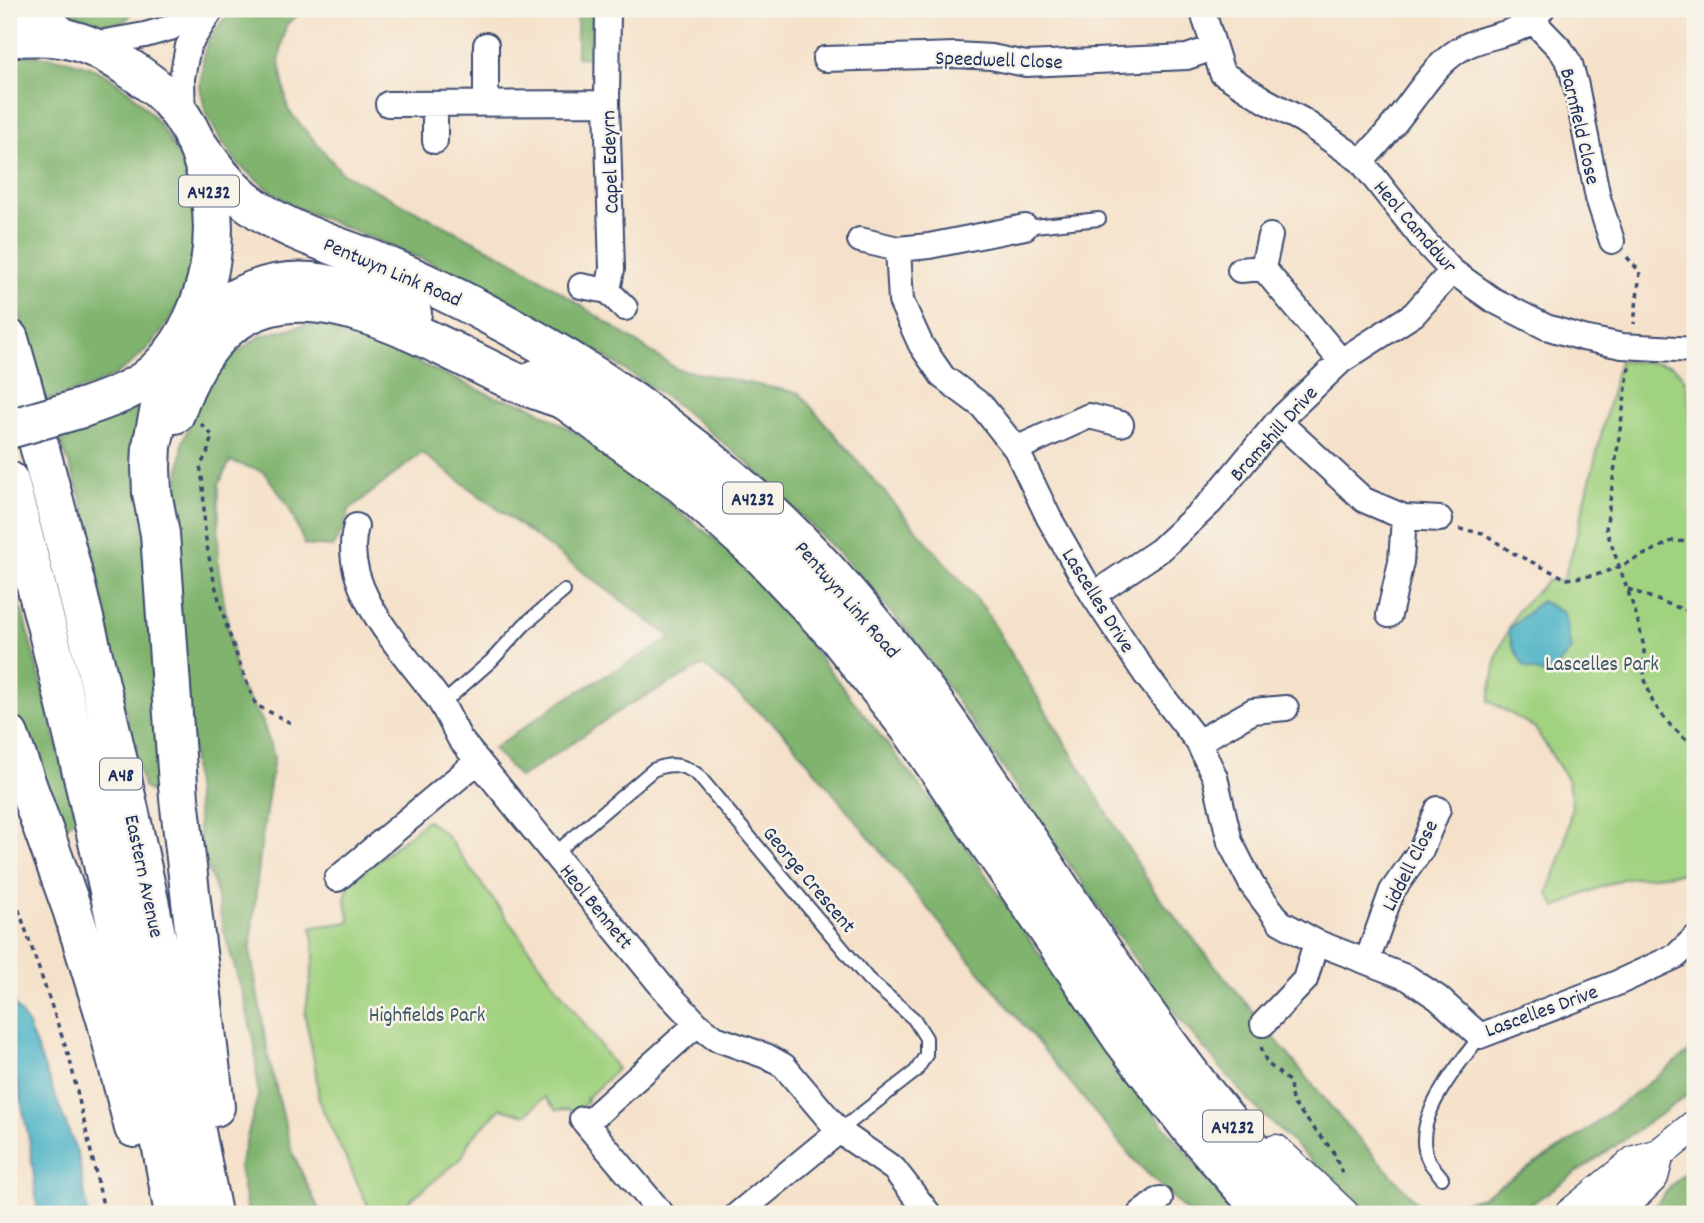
<svg xmlns="http://www.w3.org/2000/svg" width="1704" height="1223" font-family="Dekko,sans-serif">
	<style>
		.green { fill: #a1d280; stroke: #5e806f; stroke-width: 2 }
		.forest { fill: #80b46e; stroke: #4e7266; stroke-width: 2 }
		.water { fill: #47b1c5; stroke: #317092; stroke-width: 2 }
		.lines { fill: none; stroke-linecap: round; stroke-linejoin: round }
		.service-casing { stroke: #3c4a6e; stroke-width: 16 }
		.minor-casing { stroke: #3c4a6e; stroke-width: 28 }
		.tertiary-casing { stroke: #3c4a6e; stroke-width: 33 }
		.primary-casing { stroke: #3c4a6e; stroke-width: 42 }
		.trunk-casing { stroke: #3c4a6e; stroke-width: 42 }
		.path { stroke: #3c4a6e; stroke-width: 3.5; stroke-dasharray: 5 5; stroke-linecap: butt }
		.service { stroke: #fff; stroke-width: 12 }
		.minor { stroke: #fff; stroke-width: 24 }
		.tertiary { stroke: #fff; stroke-width: 30 }
		.primary { stroke: #fff; stroke-width: 38 }
		.trunk { stroke: #fff; stroke-width: 38 }
		.primary-bridge-casing { stroke: #3c4a6e; stroke-width: 42; stroke-linecap: butt }
		.primary-bridge { stroke: #fff; stroke-width: 38 }
		.labels { text-anchor: middle; stroke-width: 5; stroke-linejoin: round; paint-order: stroke }
		.shield { fill: #f7f3e8; stroke: #5d6a87; stroke-width: 2 }
		.shield-label { font-size: 19px; font-weight: bold; fill: #1b2f5e }
		.street-label { font-size: 21px; fill: #1b2f5e; stroke: #f7f3e8 }
		.park-label { font-size: 21px; fill: #3c5866; stroke: #f7f3e8 }
	</style>
	<rect width="100%" height="100%" fill="#f7f3e8"/>
	<filter id="ink" filterUnits="userSpaceOnUse"><feTurbulence type="fractalNoise" baseFrequency=".0143" numOctaves="2"/><feDisplacementMap in="SourceGraphic" scale="14" xChannelSelector="R" yChannelSelector="G"/><feConvolveMatrix kernelMatrix="1 2 1 2 8 2 1 2 1" color-interpolation-filters="sRGB"/></filter>
	<filter id="wash" filterUnits="userSpaceOnUse"><feTurbulence type="fractalNoise" baseFrequency=".00686" numOctaves="4" result="noise"/><feDisplacementMap in="SourceGraphic" scale="28" xChannelSelector="R" yChannelSelector="G"/><feGaussianBlur stdDeviation="1.57" result="paint"/><feColorMatrix in="noise" values="0 0 0 0 0 0 0 0 0 0 0 0 0 0 0 0 0 1.4 0 .05"/><feComposite in="paint" operator="in"/></filter>
	<g filter="url(#wash)">
		<rect width="100%" height="100%" fill="#f5e1c9"/>
		<path class="green" d="M1619,361C1634,362 1654,361 1669,365C1697,374 1687,426 1695,450V872L1622,879L1586,893L1556,908L1548,893L1564,847L1572,805L1568,781L1535,728L1489,701L1497,654L1517,611L1547,581L1563,580L1574,546Z
			M427,820L445,834L617,1069L586,1099L587,1103L572,1112L570,1109L556,1110L545,1097L525,1115L501,1108L469,1141L462,1158L393,1214H372L319,1102L315,1065L305,1016L314,955L312,927L350,922L345,898L349,884Z"/>
		<path class="forest" d="M65,9H133C131,12 130,16 127,19C111,33 80,18 65,9Z
			M238,9H305L286,25L279,61L288,110L342,173L517,263L677,369L799,393L984,608L1154,891L1341,1119L1425,1212L1482,1197L1582,1134L1695,1047V1090L1517,1214H1367L1249,1101L1160,996L915,640L847,561L748,463L676,404L589,346L488,288L439,266L295,207L267,188L238,164L222,142L206,114L200,86L204,53L208,40L223,20Z
			M577,9H592L593,58L577,57Z
			M9,55C41,55 73,58 102,73C120,82 138,99 151,114C221,197 206,320 111,377C91,389 67,394 45,400L9,279Z
			M309,324L358,333L399,354L495,397L529,405L594,444L732,553L794,625L962,840L1068,996L1167,1130L1240,1214H1189L1134,1160L784,733L704,665L625,707L520,778L493,749L560,702L672,638L422,453L349,510L345,527L332,547L305,545L288,505L264,472L230,461L219,484L218,565L237,682L262,720L274,757L261,845L250,950L269,1060L292,1152L321,1214H248L239,1167L258,1096L255,1047L244,998L225,935L214,884L201,854L180,621L176,503L183,441L201,394L218,366L260,336Z
			M151,401L162,789L152,793L143,787L95,577C95,533 75,474 56,433Z
			M9,573L21,606L76,818L67,826L54,823L9,710Z
			M1695,1163V1214H1648L1673,1184Z"/>
		<path class="water" d="M1541,601L1564,613L1571,650L1549,675L1525,668L1513,647L1508,630Z
			M9,997L27,1023L78,1155L88,1214H38L30,1144L13,1060L9,1055Z"/>
	</g>
	<g filter="url(#ink)">
		<g class="lines">
			<g class="service-casing">
				<path id="service" d="M1025,227L1099,219
					M442,704L491,661L525,624L564,591
					M554,854L653,770C670,762 683,764 698,775L868,979L914,1019L926,1038V1055L916,1071L839,1131
					M1442,1178C1438,1172 1432,1167 1429,1161C1408,1121 1458,1067 1480,1036"/>
			</g>
			<g class="minor-casing">
				<path id="minor" d="M608,9L607,103L612,269L608,291L625,308
					M1202,9L1222,73L1266,101L1302,120L1361,161L1424,241L1452,271L1493,300L1546,327L1583,338L1622,346L1695,350
					M1533,21L1561,50L1570,64L1576,86L1598,198L1612,241
					M88,45L145,35L170,28L203,9
					M825,59L956,55L991,57L1026,64L1187,57L1213,48
					M486,103V45
					M388,104L607,103
					M435,104V141
					M183,119L182,78L188,46L212,9
					M1361,161C1381,142 1397,121 1413,99C1429,78 1442,58 1466,46C1494,32 1522,37 1542,9
					M860,240L898,249L929,246L1025,227
					M898,249L901,301L921,345L943,377L982,406L1016,449L1049,518L1093,595L1146,675L1198,742L1215,777L1230,842L1252,885L1280,922L1316,942L1305,980L1263,1024
					M1263,268L1341,361
					M1240,270L1263,268L1270,236
					M581,286L608,291
					M1278,421L1364,500L1404,517L1440,519
					M1016,449L1089,416L1121,424
					M356,526C338,589 405,652 439,700C447,712 453,726 460,739L664,989L697,1024L715,1038L766,1056L784,1066L839,1131L894,1169L929,1214
					M1093,595L1160,550L1211,502L1278,421L1341,361L1414,314L1452,271
					M1389,615L1401,562L1404,517
					M1198,742L1253,711L1286,708
					M337,879L478,761
					M1316,942L1408,978L1438,998L1480,1036L1615,984L1676,956L1695,938
					M1367,961L1392,891L1421,850L1438,809
					M598,1113L697,1024
					M582,1119L662,1214
					M738,1214L839,1131
					M1140,1214L1160,1199"/>
			</g>
			<g class="tertiary-casing">
				<path id="tertiary" d="M1276,1150L1344,1214
					M1570,1214L1635,1161L1659,1154L1695,1125
					M1616,1214L1653,1177L1659,1154"/>
			</g>
			<g class="primary-casing">
				<path id="primary" d="M9,38C26,36 44,36 62,38C86,42 109,54 129,68C142,77 156,86 167,98C213,148 223,230 203,293C192,327 174,358 145,380C126,393 103,401 82,408
					M193,138C210,162 226,186 250,204C286,231 332,244 373,260C414,277 455,296 495,318C598,372 694,441 779,521C908,645 999,800 1099,946C1132,994 1165,1042 1201,1088C1235,1132 1273,1173 1311,1214
					M189,327C207,318 223,305 240,296C302,265 354,290 412,313
					M536,379L683,485L762,556L838,637L912,731L1123,1040L1191,1129L1266,1214"/>
			</g>
			<g class="trunk-casing">
				<path id="trunk" d="M29,9L63,38
					M9,339C93,626 156,920 212,1214
					M171,355L152,446L151,467L152,493L160,534L179,798L215,1107
					M175,414C238,230 380,316 503,376C522,386 543,392 562,399
					M9,481C73,723 130,967 174,1214
					M9,735L72,909L106,1019L134,1128"/>
			</g>
			<path class="path" d="M1627,257L1640,272L1634,324
				M1629,367L1606,529L1636,614L1644,647V677L1653,703L1671,726L1695,747
				M201,424L212,435L207,454L200,466C206,492 202,519 207,546C216,600 235,654 256,705L291,723
				M1459,529L1483,533L1513,553L1567,579L1596,575L1619,567L1672,541L1695,542
				M1628,589L1695,614
				M9,881L70,1060L105,1214
				M1261,1047L1267,1063L1290,1082L1292,1102L1333,1151L1344,1178"/>
			<use href="#service" class="service"/>
			<use href="#minor" class="minor"/>
			<use href="#tertiary" class="tertiary"/>
			<use href="#primary" class="primary"/>
			<use href="#trunk" class="trunk"/>
			<g class="primary-bridge-casing">
				<path id="primary-bridge" d="M9,429L82,408"/>
			</g>
			<use href="#primary-bridge" class="primary-bridge"/>
		</g>
	</g>
	<g class="labels">
		<g class="shield">
			<rect x="179" y="175.5" width="60" height="31" rx="5"/>
			<rect x="723" y="482.5" width="60" height="31" rx="5"/>
			<rect x="100" y="758.5" width="42" height="31" rx="5"/>
			<rect x="1203" y="1110.5" width="60" height="31" rx="5"/>
		</g>
		<g class="shield-label">
			<text x="209" y="198">A4232</text>
			<text x="753" y="505">A4232</text>
			<text x="121" y="781">A48</text>
			<text x="1233" y="1133">A4232</text>
		</g>
		<g class="street-label">
			<text transform="translate(999 59) rotate(2)" y="7">Speedwell Close</text>
			<text transform="translate(1581 126) rotate(77)" y="7">Barnfield Close</text>
			<text transform="translate(609 162) rotate(-92)" y="7">Capel Edeyrn</text>
			<text transform="translate(1416 226) rotate(49)" y="7">Heol Camddwr</text>
			<text transform="translate(393 271) rotate(23)" y="7">Pentwyn Link Road</text>
			<text transform="translate(1273 433) rotate(-48)" y="7">Bramshill Drive</text>
			<text transform="translate(848 599) rotate(49)" y="7">Pentwyn Link Road</text>
			<text transform="translate(1099 600) rotate(58)" y="7">Lascelles Drive</text>
			<text transform="translate(1409 865) rotate(-63)" y="7">Liddell Close</text>
			<text transform="translate(145 876) rotate(78)" y="7">Eastern Avenue</text>
			<text transform="translate(810 879) rotate(50)" y="7">George Crescent</text>
			<text transform="translate(597 906) rotate(51)" y="7">Heol Bennett</text>
			<text transform="translate(1541 1010) rotate(-20)" y="7">Lascelles Drive</text>
		</g>
		<g class="park-label">
			<text x="1602" y="670">Lascelles Park</text>
			<text x="427" y="1021">Highfields Park</text>
		</g>
	</g>
	<rect width="1704" height="1223" fill="none" stroke="#f7f3e8" stroke-width="35"/>
</svg>
